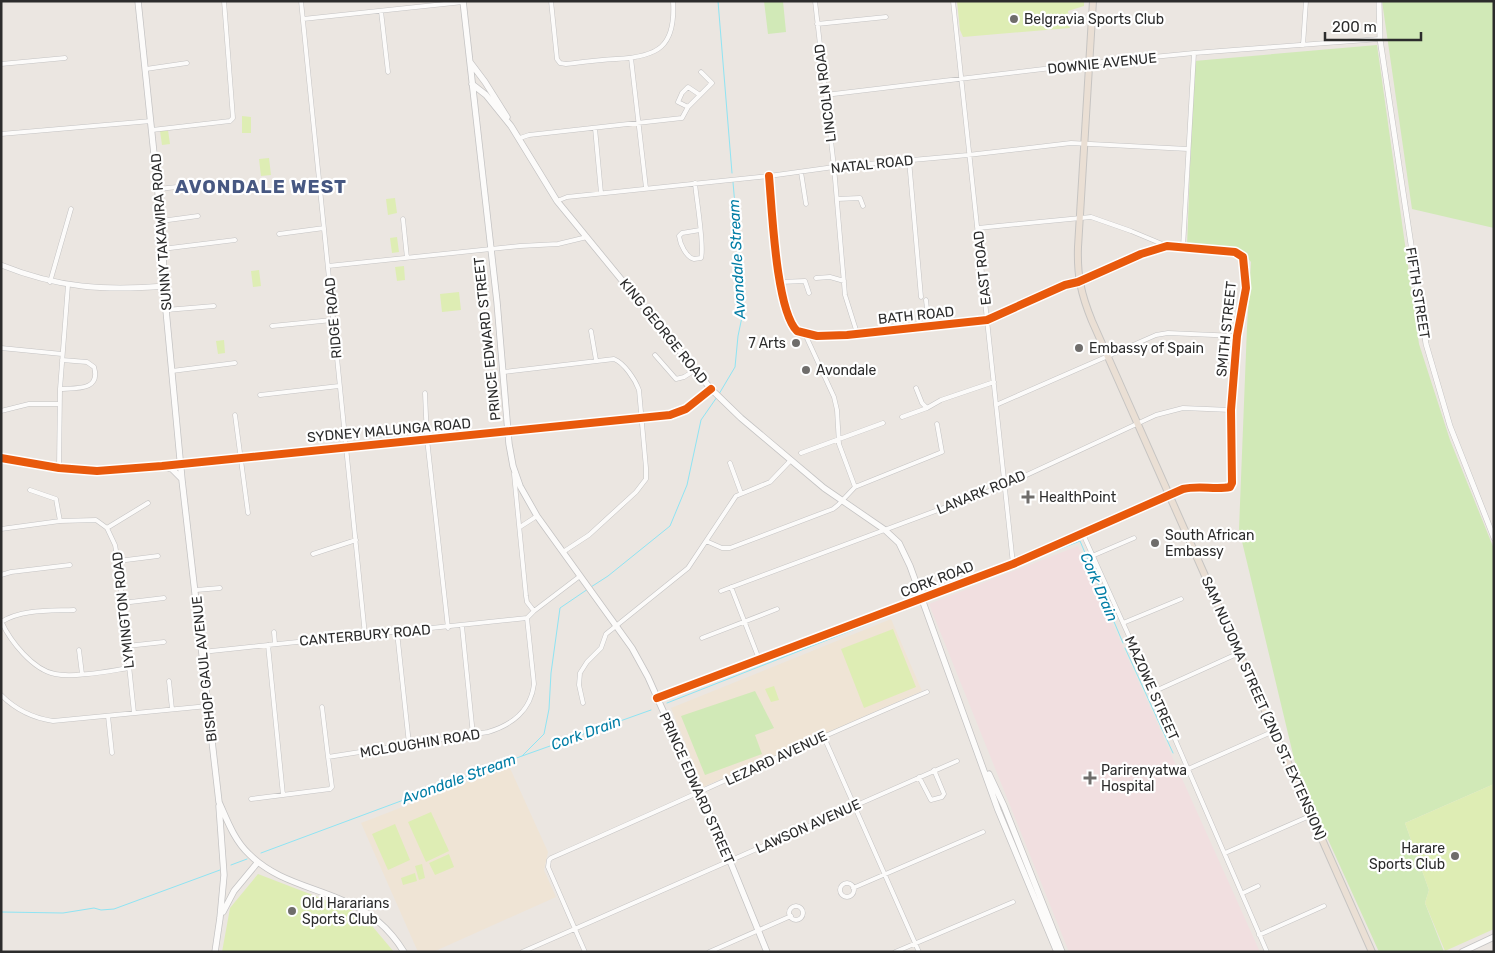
<svg xmlns="http://www.w3.org/2000/svg" width="1495" height="953" font-family="Rubik,sans-serif">
	<style>
		.education { fill: #efe4d5 }
		.medical { fill: #f1dfe0 }
		.green { fill: #d1e9b7 }
		.pitch { fill: #deedb4 }
		.lines { fill: none; stroke-linecap: round; stroke-linejoin: round }
		.stream { stroke: #8fe4f3; stroke-width: 1 }
		.minor-casing { stroke: #c4c3c3; stroke-width: 5 }
		.tertiary-casing { stroke: #c4c3c3; stroke-width: 6 }
		.secondary-casing { stroke: #c4c3c3; stroke-width: 7 }
		.trunk-casing { stroke: #c6c4c2; stroke-width: 8 }
		.minor { stroke: #fcfbfa; stroke-width: 4 }
		.tertiary { stroke: #fcfbfa; stroke-width: 5 }
		.secondary { stroke: #fcfbfa; stroke-width: 5.5 }
		.trunk { stroke: #eadfd4; stroke-width: 6 }
		.cycleway-casing { stroke: #fff; stroke-width: 11 }
		.cycleway { stroke: #e8590c; stroke-width: 8 }
		.poi-dot { fill: #6f6d6b; stroke: #fff; stroke-width: 2 }
		.labels { text-anchor: middle; stroke-width: 4.5; stroke-linejoin: round; paint-order: stroke }
		.poi-label { font-size: 14px; fill: #2c2c2c; stroke: #fff; text-anchor: start }
		.street-label { font-size: 14px; fill: #2c2c2c; stroke: #fff }
		.water-label { font-size: 15px; font-style: italic; fill: #017da5; stroke: #fff }
		.district-label { font-size: 19px; font-weight: bold; letter-spacing: 1px; fill: #475882; stroke: #fff }
	</style>
	<rect width="100%" height="100%" fill="#ebe6e1"/>
	<path class="education" d="M891,619L922,691L703,787L671,708Z
		M509,766L548,852L544,870L556,897L433,952H418L361,823Z"/>
	<path class="medical" d="M1078,546L1085,563L1260,952H1069L929,604Z"/>
	<path class="green" d="M764,1H783L786,32L768,34Z
		M1382,1H1494V228L1412,209Z
		M1377,45L1419,344L1450,440L1494,549V784L1405,823L1429,890L1425,903L1444,952H1379L1297,771L1239,529L1247,327L1251,262L1240,249L1187,247L1194,61Z
		M755,691L774,728L755,735L762,754L705,775L681,716Z"/>
	<path class="pitch" d="M957,1H1084V6L1068,11L1070,28L963,37L960,30Z
		M242,116L251,117V133H242Z
		M168,130L170,144L162,145L160,131Z
		M269,158L271,175L261,176L259,159Z
		M395,198L397,213L388,215L386,199Z
		M397,237L399,252L392,253L390,238Z
		M404,266L405,280L397,281L395,267Z
		M259,270L261,286L253,287L251,271Z
		M459,292L461,310L442,312L440,294Z
		M224,340L225,353L218,354L216,341Z
		M893,629L916,687L864,708L841,649Z
		M774,686L779,700L771,702L765,689Z
		M1494,784V929L1445,951L1425,903L1429,890L1405,823Z
		M431,812L449,851L426,862L408,822Z
		M395,824L410,860L388,870L372,834Z
		M449,854L454,867L435,875L429,863Z
		M422,864L425,878L419,880L415,866Z
		M415,873L417,881L403,885L401,878Z
		M258,874L362,914L394,952H222L230,908Z"/>
	<g class="lines">
		<path class="stream" d="M718,1L732,173
			M719,394L735,367L738,336L742,317L740,264L733,182
			M1014,567L1080,541L1123,643
			M591,587L608,576L670,526L687,485L701,420L717,397
			M928,601L1012,568
			M1125,648L1173,753
			M667,703L916,605
			M522,756L651,710
			M261,853L522,756L544,734L549,709L551,673L560,608L588,589
			M231,865L247,859
			M1,912L63,913L94,908L101,910L114,909L220,870"/>
		<g class="minor-casing">
			<path id="minor" d="M301,1L365,635
				M551,1L557,59L560,63L566,64C583,62 599,60 616,59C658,57 676,47 673,1
				M815,1L834,167L845,295L857,333
				M953,1L1013,564
				M381,11L388,72
				M303,19L463,2
				M817,24L886,17
				M1303,45L1306,1
				M631,58L646,188
				M1,64L65,58
				M146,69L187,63
				M825,95L1102,62L1194,53L1380,39
				M688,107L678,102L682,93L688,87L700,95
				M595,128L601,193
				M152,130L230,121L233,118L224,1
				M1,134L151,121
				M520,138L529,135L682,118L688,107L712,83L701,72
				M909,160L921,297
				M801,172L806,204
				M695,183C696,197 705,248 701,258L694,259C686,257 680,244 679,236L682,233L700,230
				M158,189L235,181
				M837,199L860,198L863,206
				M557,201L567,197L769,176L834,167L968,155L1071,143L1188,149
				M403,219L407,258
				M161,221L198,216
				M978,228L1091,217L1131,231L1167,246
				M279,234L324,228
				M1183,247L1194,53
				M162,249L235,240
				M328,266L520,246L558,244L587,237
				M816,278L830,277L844,281
				M50,282L71,209
				M780,282L805,281L809,293
				M926,300L929,327
				M166,310L214,306
				M272,326L332,320
				M591,331L596,360
				M805,334L834,397L837,410L839,444L855,487
				M1,348L62,354
				M655,355L676,379L684,377L695,370
				M172,371L235,363
				M504,372L614,359C624,363 635,379 639,390L646,468V479L636,492L589,535L563,552
				M916,388L922,403L927,408L941,400L994,382
				M60,389C76,388 101,391 94,367L87,362L62,360
				M425,393L427,439L448,628
				M260,395L339,386
				M996,405L1156,335L1168,333L1237,336
				M1,411L29,404H59
				M235,415L248,513
				M902,417L927,408
				M801,453L883,423
				M730,463L741,493
				M59,468L60,389L68,285
				M514,474L526,596L527,602L534,611
				M30,490L56,499L60,521
				M520,527L537,516
				M107,528L148,503
				M1,529L60,521L96,520L107,528L115,545L118,561L134,713
				M1083,534L1168,723L1267,952
				M706,541L722,548H730L833,509L838,505L855,487L942,452L937,424
				M313,554L356,540
				M1092,556L1134,538
				M118,561L158,556
				M1,575L11,572L70,565
				M731,587L759,659
				M196,590L220,588
				M721,591L1005,485L1156,415L1183,408L1231,410
				M122,603L164,598
				M527,618L534,611L580,576
				M1,621C10,641 33,670 55,674C74,678 109,671 129,668
				M1,622C22,609 50,611 74,610
				M1123,623L1181,599
				M462,626L473,735
				M274,632L275,644
				M397,632L409,744
				M702,638L777,609
				M268,645L283,795
				M127,646L164,642
				M79,650L82,674
				M202,652L527,618
				M169,681L172,709
				M1153,692L1239,653
				M1,695C16,710 32,718 53,721L208,706
				M657,698L1013,564L1183,489C1199,485 1215,490 1230,487L1232,483L1231,410L1237,336L1246,288L1243,257L1235,252L1167,246L1141,254L1078,282L1065,285L987,320L847,335L817,336L797,331C776,310 772,209 769,176
				M583,703L579,685L580,673L587,662L601,648L606,634L688,568L736,496L770,482L791,460
				M322,707L328,757
				M108,716L112,753
				M823,735L919,952
				M1188,769L1274,731
				M919,777L931,800L942,797L944,794L934,770
				M251,799L330,789L332,787L328,757L488,732C512,725 531,710 534,684L527,618
				M1225,853L1312,815
				M840 890a7 7 0 1 1 14 0a7 7 0 1 1-14 0Z
				M853,888L983,832
				M1243,893L1258,886
				M789 913a7 7 0 1 1 14 0a7 7 0 1 1-14 0Z
				M1259,935L1324,906
				M522,952L957,761
				M585,952L548,867L549,860L551,858C677,803 801,745 927,692
				M709,952L791,916
				M895,952L1013,902"/>
		</g>
		<g class="tertiary-casing">
			<path id="tertiary" d="M1379,1L1380,39L1426,344L1450,426L1494,538
				M1,265C58,288 105,291 165,286
				M1,458L59,468L97,471L162,466L670,415L686,409L711,389"/>
		</g>
		<g class="secondary-casing">
			<path id="secondary" d="M138,1L161,221L166,310L182,480L219,802C227,820 234,840 249,854C276,881 311,886 344,901C369,911 390,929 404,952
				M463,1L497,302L509,444L513,466L520,486L537,516L632,648L648,677L730,861L767,952
				M470,62L485,82L507,117
				M472,84L486,95L511,126L557,201L711,389L741,418L824,488L885,530L899,543L910,566L998,810L1057,952
				M162,466L172,469L181,478
				M989,774L1004,806L1062,952
				M223,912L234,891L258,862
				M215,952L220,918L224,875L219,806
				M1462,952L1494,937"/>
		</g>
		<g class="trunk-casing">
			<path id="trunk" d="M1093,1L1078,247C1077,276 1081,294 1092,321L1372,952"/>
		</g>
		<use href="#minor" class="minor"/>
		<use href="#tertiary" class="tertiary"/>
		<use href="#secondary" class="secondary"/>
		<use href="#trunk" class="trunk"/>
		<g class="cycleway-casing">
			<path id="cycleway" d="M1,458L59,468L97,471L162,466L670,415L686,409L711,389
				M657,698L1013,564L1183,489C1199,485 1215,490 1230,487L1232,483L1231,410L1237,336L1246,288L1243,257L1235,252L1167,246L1141,254L1078,282L1065,285L987,320L847,335L817,336L797,331C776,310 772,209 769,176"/>
		</g>
		<use href="#cycleway" class="cycleway"/>
	</g>
	<g class="poi-dot">
		<circle cx="1014" cy="19" r="5"/>
		<circle cx="796" cy="343" r="5"/>
		<circle cx="1079" cy="348" r="5"/>
		<circle cx="806" cy="370" r="5"/>
		<path d="M1025.5 489.5h5v5h5v5h-5v5h-5v-5h-5v-5h5z"/>
		<circle cx="1155" cy="543" r="5"/>
		<path d="M1087.5 770.5h5v5h5v5h-5v5h-5v-5h-5v-5h5z"/>
		<circle cx="1455" cy="856" r="5"/>
		<circle cx="292" cy="911" r="5"/>
	</g>
	<g class="labels">
		<g class="poi-label">
			<text x="1024" y="24">Belgravia Sports Club</text>
			<text x="786" y="348" text-anchor="end">7 Arts</text>
			<text x="1089" y="353">Embassy of Spain</text>
			<text x="816" y="375">Avondale</text>
			<text x="1039" y="502">HealthPoint</text>
			<text x="1165" y="540">South African<tspan x="1165" dy="16">Embassy</tspan></text>
			<text x="1101" y="775">Parirenyatwa<tspan x="1101" dy="16">Hospital</tspan></text>
			<text x="1445" y="853" text-anchor="end">Harare<tspan x="1445" dy="16">Sports Club</tspan></text>
			<text x="302" y="908">Old Hararians<tspan x="302" dy="16">Sports Club</tspan></text>
		</g>
		<g class="street-label">
			<text transform="translate(1102 63) rotate(-6)" y="5">DOWNIE AVENUE</text>
			<text transform="translate(825 93) rotate(-97)" y="5">LINCOLN ROAD</text>
			<text transform="translate(872 164) rotate(-6)" y="5">NATAL ROAD</text>
			<text transform="translate(161 232) rotate(-94)" y="5">SUNNY TAKAWIRA ROAD</text>
			<text transform="translate(982 268) rotate(-96)" y="5">EAST ROAD</text>
			<text transform="translate(1418 293) rotate(81)" y="5">FIFTH STREET</text>
			<text transform="translate(916 315) rotate(-6)" y="5">BATH ROAD</text>
			<text transform="translate(333 318) rotate(-95)" y="5">RIDGE ROAD</text>
			<text transform="translate(1226 329) rotate(-84)" y="5">SMITH STREET</text>
			<text transform="translate(664 331) rotate(51)" y="5">KING GEORGE ROAD</text>
			<text transform="translate(487 339) rotate(-96)" y="5">PRINCE EDWARD STREET</text>
			<text transform="translate(389 430) rotate(-5)" y="5">SYDNEY MALUNGA ROAD</text>
			<text transform="translate(981 492) rotate(-22)" y="5">LANARK ROAD</text>
			<text transform="translate(937 579) rotate(-21)" y="5">CORK ROAD</text>
			<text transform="translate(123 610) rotate(-96)" y="5">LYMINGTON ROAD</text>
			<text transform="translate(365 635) rotate(-5)" y="5">CANTERBURY ROAD</text>
			<text transform="translate(204 669) rotate(-96)" y="5">BISHOP GAUL AVENUE</text>
			<text transform="translate(1152 688) rotate(66)" y="5">MAZOWE STREET</text>
			<text transform="translate(1264 708) rotate(66)" y="5">SAM NUJOMA STREET (2ND ST. EXTENSION)</text>
			<text transform="translate(420 743) rotate(-9)" y="5">MCLOUGHIN ROAD</text>
			<text transform="translate(776 758) rotate(-25)" y="5">LEZARD AVENUE</text>
			<text transform="translate(697 788) rotate(66)" y="5">PRINCE EDWARD STREET</text>
			<text transform="translate(808 826) rotate(-24)" y="5">LAWSON AVENUE</text>
		</g>
		<g class="water-label">
			<text transform="translate(737 259) rotate(-93)" y="5">Avondale Stream</text>
			<text transform="translate(1099 587) rotate(67)" y="5">Cork Drain</text>
			<text transform="translate(586 733) rotate(-20)" y="5">Cork Drain</text>
			<text transform="translate(459 779) rotate(-20)" y="5">Avondale Stream</text>
		</g>
		<g class="district-label">
			<text x="261" y="193">AVONDALE WEST</text>
		</g>
	</g>
	<rect width="1495" height="953" fill="none" stroke="#2c2c2c" stroke-width="5"/>
	<path d="M1325 32v8h96v-8" fill="none" stroke="#2c2c2c" stroke-width="2.5"/>
	<text x="1332" y="32" font-size="15" fill="#2c2c2c" stroke="#ffffff" stroke-width="4" paint-order="stroke">200 m</text>
</svg>
